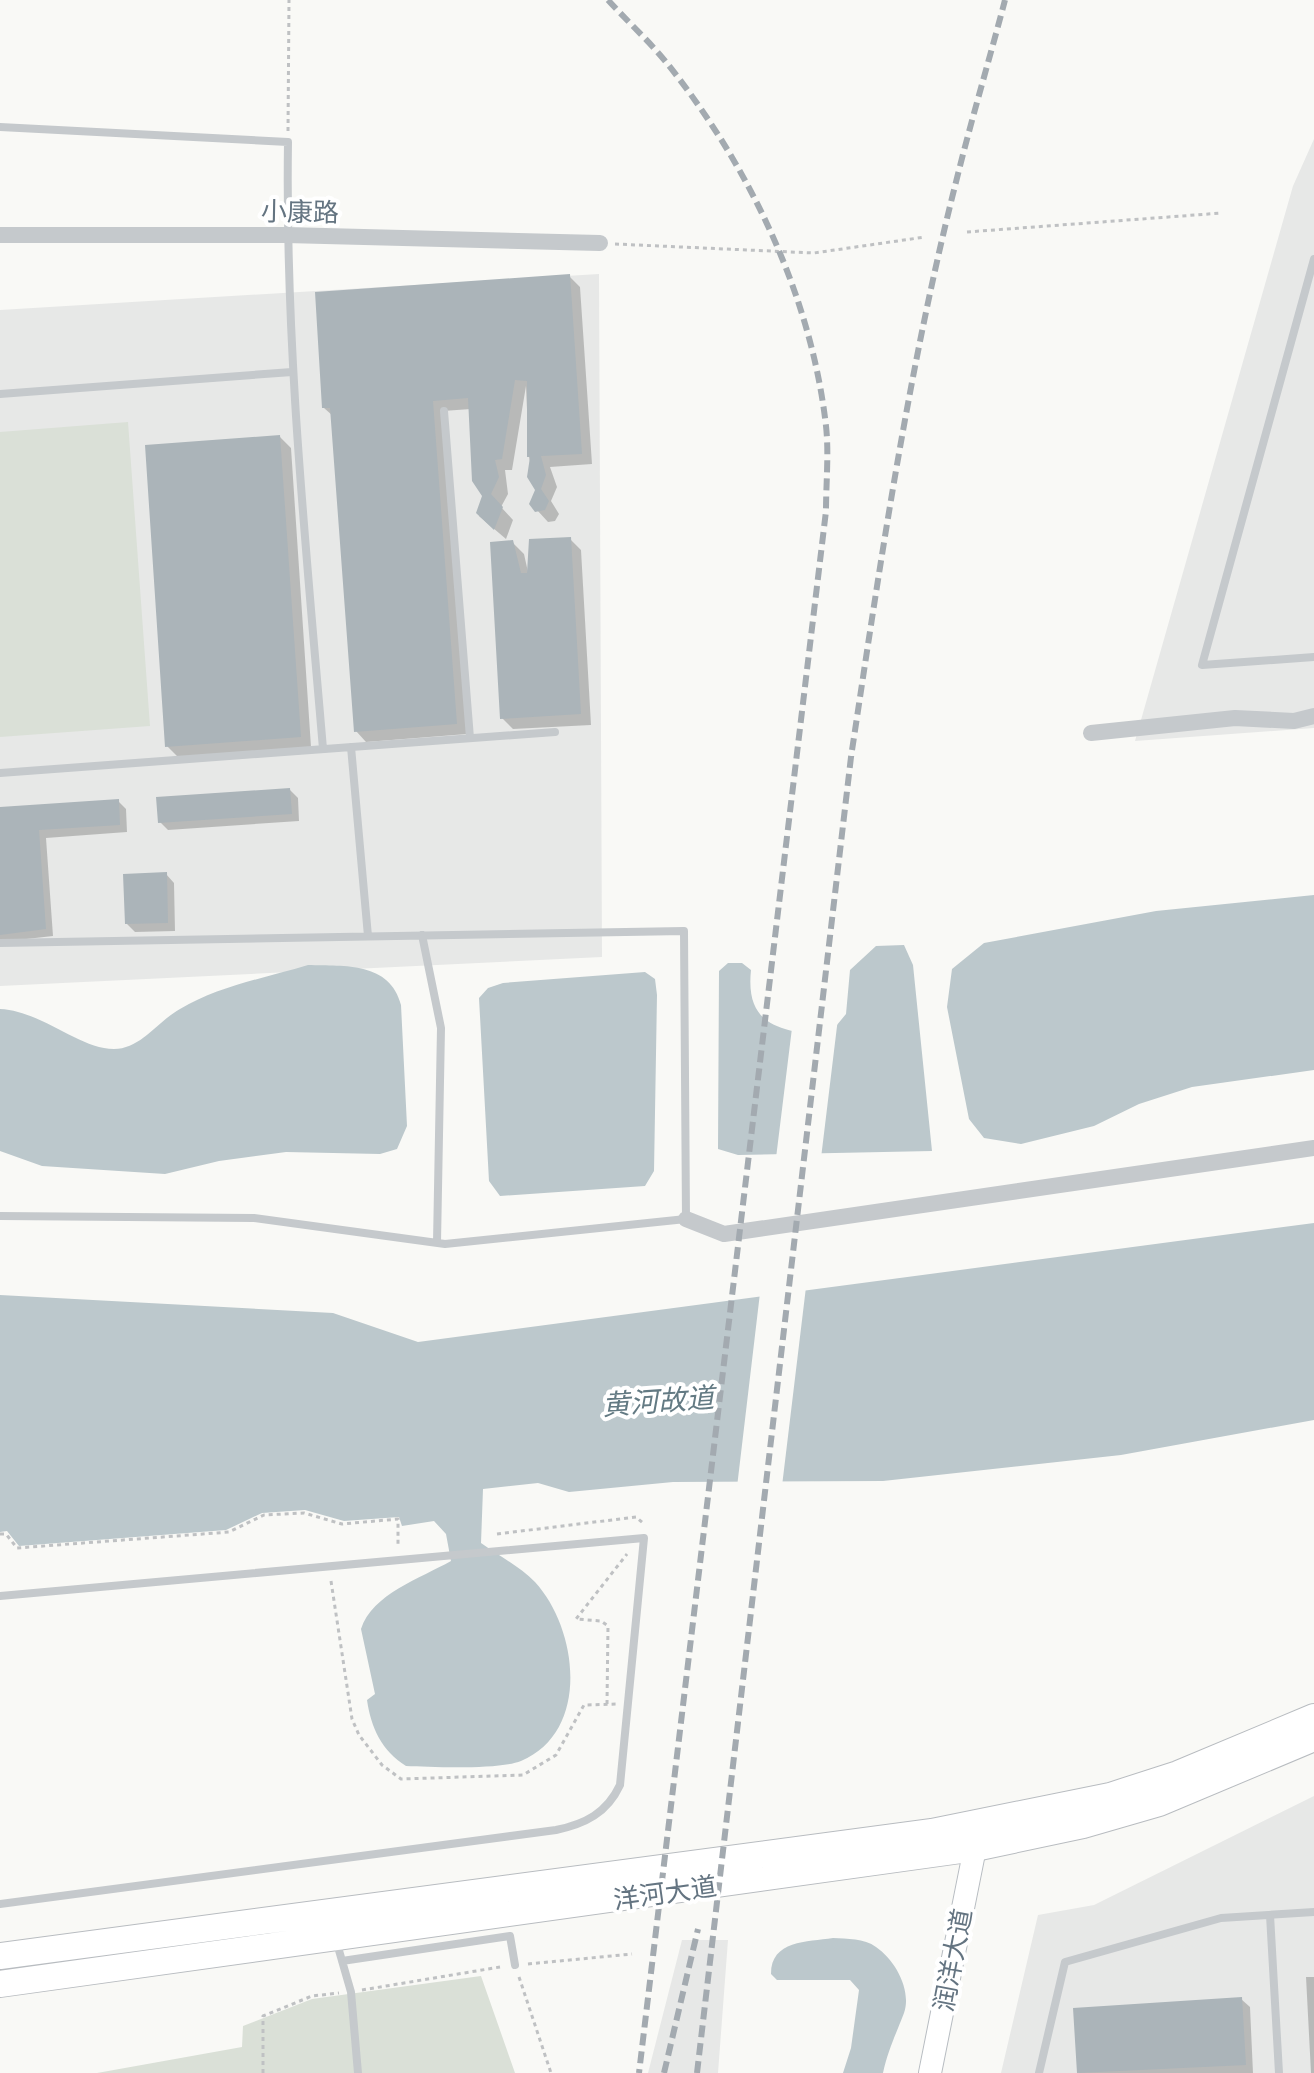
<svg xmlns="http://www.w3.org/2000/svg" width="1314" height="2073" font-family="'Sofia Sans Condensed','Noto Sans SC',sans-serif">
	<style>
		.built { fill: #e7e8e7 }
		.green { fill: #dae0d7 }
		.water { fill: #bcc8cc }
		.pier { fill: #f9f9f6 }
		.shadow { fill: #0003 }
		.building { fill: #abb4b9 }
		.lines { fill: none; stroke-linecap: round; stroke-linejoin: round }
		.secondary-casing { stroke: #b7bcc1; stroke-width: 24 }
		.primary-casing { stroke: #b8bcc0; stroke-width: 28 }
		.path { stroke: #bfc1c3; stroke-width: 3; stroke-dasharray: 4 4; stroke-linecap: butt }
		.lane { stroke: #c5c9cc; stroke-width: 8 }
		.street { stroke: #c5c9cc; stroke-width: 16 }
		.secondary { stroke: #fff; stroke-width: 22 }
		.primary { stroke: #fff; stroke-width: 26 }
		.rail { stroke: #a3aab0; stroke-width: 6; stroke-dasharray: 12 6; stroke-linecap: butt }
		.labels { text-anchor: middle; stroke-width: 8; stroke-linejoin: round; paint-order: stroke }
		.street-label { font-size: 26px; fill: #647481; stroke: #fff }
		.water-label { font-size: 28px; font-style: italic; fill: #637a83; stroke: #fff }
	</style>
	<rect width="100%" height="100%" fill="#f9f9f6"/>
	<path class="built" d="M1314,139V728L1135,741L1293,186Z
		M599,274L602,957L0,986V310Z
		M1314,1796V2073H1001L1038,1915L1094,1905Z
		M682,1940H728L718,2073H648Z"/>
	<path class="green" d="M128,422L150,726L0,737V432Z
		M481,1976L515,2073H97L242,2047L243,2026L312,1999Z"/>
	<path class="water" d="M1314,895V1070L1192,1087L1139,1104L1094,1126L1021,1144L984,1138L969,1119L947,1007L952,969L984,943L1156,911Z
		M904,945L913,965L932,1151L738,1155L718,1149L719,971L728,963H742L751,970C745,1027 781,1030 827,1037L846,1014L850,970L876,946Z
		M308,965C345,966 390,962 401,1005L407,1126L397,1149L380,1154L286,1152L219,1161L165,1174L42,1166L0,1151V1009C42,1011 79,1049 114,1049C141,1049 158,1021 180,1009C219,986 265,978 308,965Z
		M645,972L655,979L657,995L654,1171L645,1186L500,1196L489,1181L479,998L488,988L503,983Z
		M1314,1223V1420L1121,1455L883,1481L673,1482L569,1492L538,1483L483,1489L481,1543C498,1555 520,1567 535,1582C578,1629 591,1731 521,1761C499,1770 432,1767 406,1766C382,1751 371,1728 367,1700L375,1694L361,1629C372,1594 421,1578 451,1561L446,1534L434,1521L402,1526L399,1517L344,1521L305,1510L262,1513L226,1530L19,1546L7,1531L0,1532V1295L333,1313L418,1342Z
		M833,1938C847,1939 864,1938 876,1947C895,1960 912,1990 904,2013C896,2034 888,2050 883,2073H843L851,2048L859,1990L850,1980H777L771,1974C771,1940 807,1942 833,1938Z"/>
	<path class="pier" d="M838,1018L821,1158H776L792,1028L825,1033Z
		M806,1287L782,1486L737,1487L760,1293Z"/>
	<path class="shadow" d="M569,276L580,287L592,464L550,467L557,487L551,501L559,514L555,521L548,522L537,510V490L529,457L526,386L512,470H505L508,494L501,507L513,520L506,539L479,516L485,496L471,409L443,411L467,734L366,742L356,731L333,416L324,408Z
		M280,437L291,448L311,747L178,757L167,746Z
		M570,539L581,550L591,725L513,729L502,718L512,542L524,554L528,572Z
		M290,790L298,798L299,821L168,830L160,822Z
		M118,801L126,809L127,832L46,838L53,936L0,942V809Z
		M166,874L174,883L175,931L135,932L127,924Z
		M1306,1977H1314V2073H1311Z
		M1241,1999L1250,2007L1253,2073H1079L1075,2010Z"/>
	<path class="building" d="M570,274L582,454L541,456L546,475L541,489L549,501L545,510L535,512L529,504L535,490L527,477L530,457H527V381L515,380L502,459L495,460L499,477L491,494L503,507L494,530L476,513L482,496L472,481L468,398L433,401L457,724L354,732L330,408H322L315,292Z
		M280,435L301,737L165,747L145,445Z
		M571,537L581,714L500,719L490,542L513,540L521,573H527L529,539Z
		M290,788L292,814L158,823L156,797Z
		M119,799L120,825L39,830L46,929L0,935V807Z
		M167,872L168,923L125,924L123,874Z
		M1242,1997L1246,2065L1077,2073L1073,2008Z"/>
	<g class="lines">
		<g class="secondary-casing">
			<path id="secondary" d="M930,2073L975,1848"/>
		</g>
		<g class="primary-casing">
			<path id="primary" d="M0,1956L932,1832L1110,1796L1178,1774L1314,1717
				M0,1984L975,1848L1083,1825L1159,1803L1314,1738"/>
		</g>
		<path class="path" d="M288,131L289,0
			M967,232L1222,213
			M615,244L814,253L925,237
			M0,1534H6L17,1548L229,1532L264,1515L304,1513L342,1524L398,1519V1546
			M497,1534L636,1517L644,1524
			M331,1581L352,1719L359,1735L382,1765L401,1779L523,1775L556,1755L584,1705L616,1704
			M607,1704L608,1626L601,1621L576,1619L627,1554
			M528,1964L632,1954
			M519,1977L551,2073
			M362,1990L500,1967
			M263,2073V2016L312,1996L339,1993"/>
		<path class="lane" d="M0,127L288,142C285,345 306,547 323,749
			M1314,259L1202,665L1314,657
			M0,394L292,372
			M444,411L470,738
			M351,747L368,936
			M0,773L555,732
			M422,935L441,1028L437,1242
			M0,943L684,931L686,1219L445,1244L254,1218L0,1216
			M0,1596L644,1538L620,1785C607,1813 585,1824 556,1830L0,1904
			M1270,1915L1279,2073
			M336,1940L351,1992L358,2073
			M342,1961L510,1936L515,1965
			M1039,2073L1065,1962L1221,1918L1314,1912"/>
		<path class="street" d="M0,235H286L600,243
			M1091,733L1235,718L1294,721L1314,716
			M686,1219L724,1234L1314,1148"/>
		<use href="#secondary" class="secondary"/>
		<use href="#primary" class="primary"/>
		<path class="rail" d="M608,0C627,21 648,40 666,62C748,164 811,294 826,426C829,453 826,483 826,511L639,2073
			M664,2073L698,1929
			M697,2073L851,757C880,565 908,371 956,182C971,121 989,61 1005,0"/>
	</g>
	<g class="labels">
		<g class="street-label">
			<text transform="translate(300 212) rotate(1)" y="9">小康路</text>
			<text transform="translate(665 1893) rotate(-8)" y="9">洋河大道</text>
			<text transform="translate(953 1960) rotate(-79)" y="9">润洋大道</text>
		</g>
		<g class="water-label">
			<text transform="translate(658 1401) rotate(-4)" y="10">黄河故道</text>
		</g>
	</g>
</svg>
